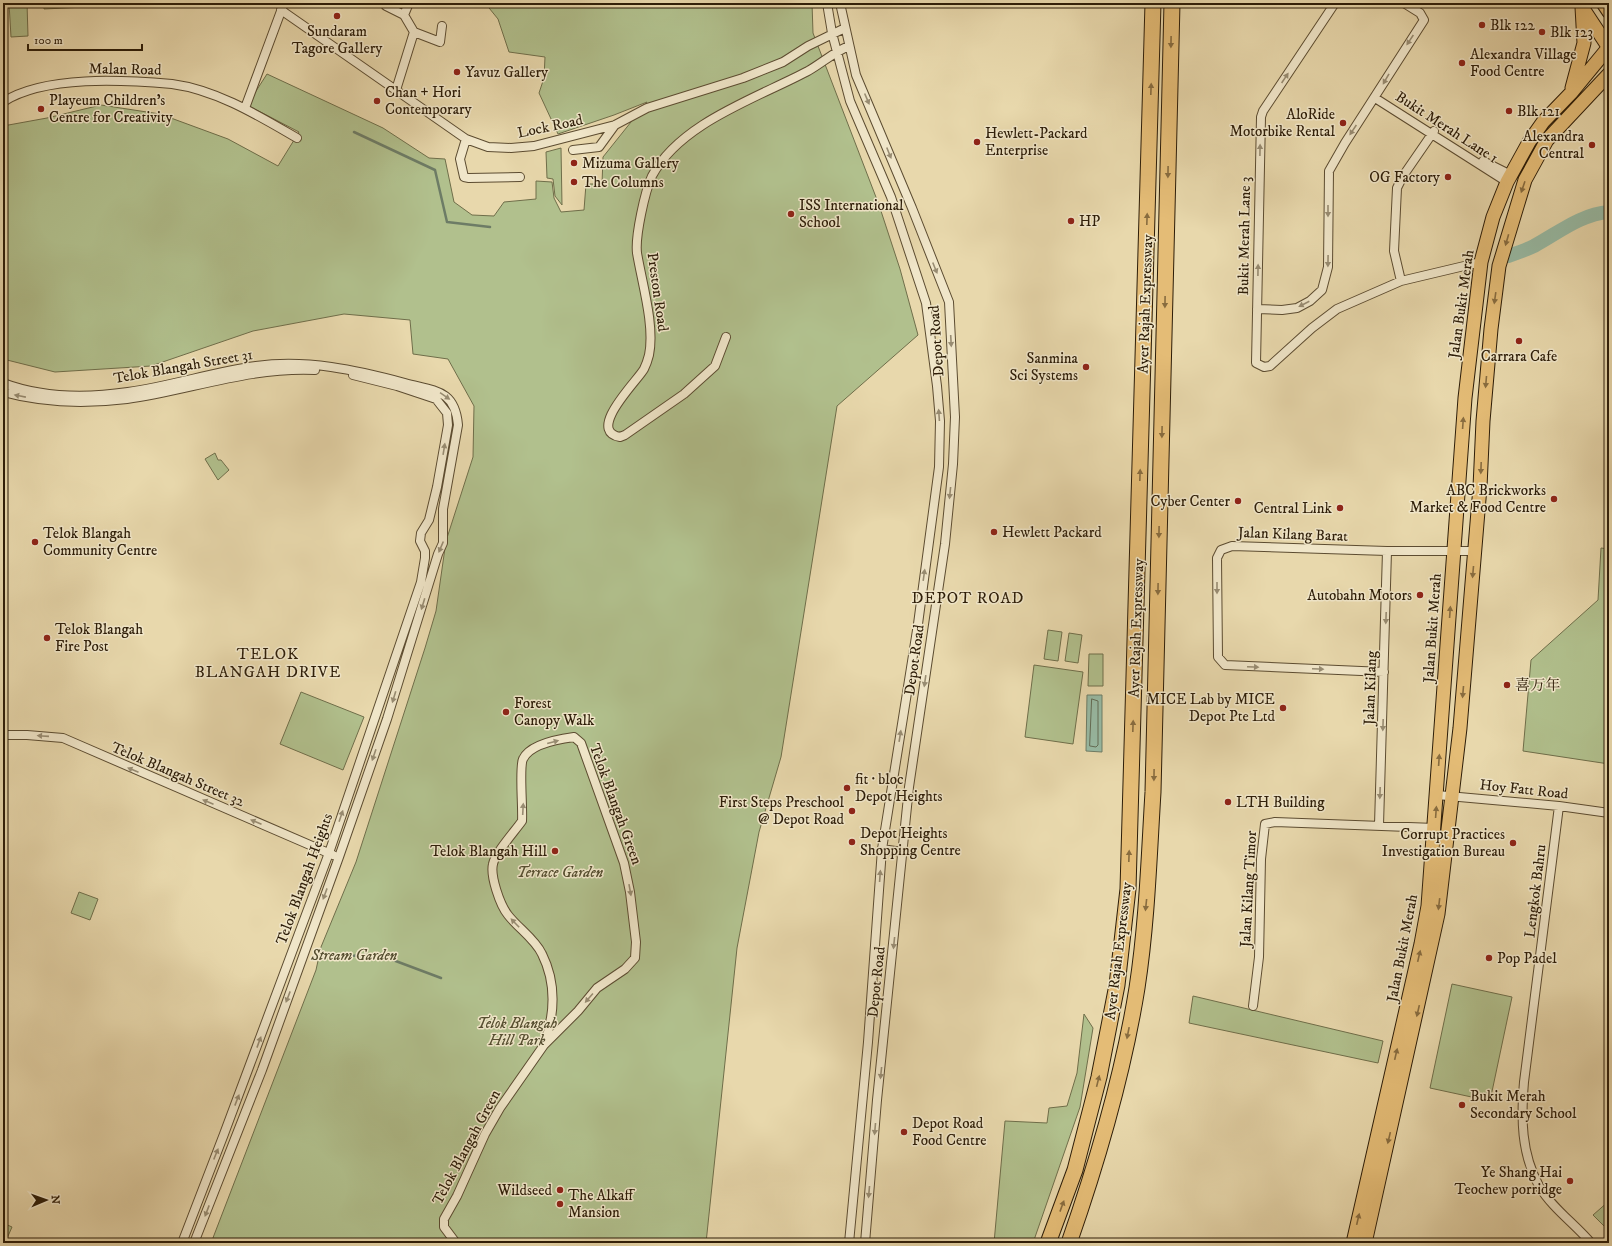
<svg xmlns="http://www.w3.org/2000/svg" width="1612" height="1246" font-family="'IM FELL DW Pica','Noto Serif SC',serif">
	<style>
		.green { fill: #b1c08d; stroke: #6f6e4a }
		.water { fill: #98bba5; stroke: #6d7c66 }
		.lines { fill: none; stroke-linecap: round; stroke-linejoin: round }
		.shore { stroke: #626c56; stroke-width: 1 }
		.stream { stroke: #6d7c66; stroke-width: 2.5 }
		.river { stroke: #98bba5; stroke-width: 14 }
		.street-casing { stroke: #5c4c31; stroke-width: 10 }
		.primary-casing { stroke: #2d1d08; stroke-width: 15 }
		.highway-casing { stroke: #2d1d08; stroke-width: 17 }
		.street { stroke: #f0e6c9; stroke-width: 8 }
		.primary { stroke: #e4bc76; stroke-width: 13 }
		.highway { stroke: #e4bc76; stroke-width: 15 }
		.oneway { fill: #988c72 }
		.oneway2 { fill: #886c3f }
		.poi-dot { fill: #8f2418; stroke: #f0e6c9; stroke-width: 1.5 }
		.labels { text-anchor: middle; stroke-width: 3; stroke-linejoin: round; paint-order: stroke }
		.poi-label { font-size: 15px; fill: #2d1d08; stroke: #f0e6c9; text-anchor: start }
		.street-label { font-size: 15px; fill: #2d1d08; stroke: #f0e6c9 }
		.park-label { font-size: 15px; font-style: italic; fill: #554e30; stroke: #f0e6c9 }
		.neighbourhood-label { font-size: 16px; letter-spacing: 1px; fill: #2d1d08; stroke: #f0e6c9 }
	</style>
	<rect width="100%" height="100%" fill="#e8d8ac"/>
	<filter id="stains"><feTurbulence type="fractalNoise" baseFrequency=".005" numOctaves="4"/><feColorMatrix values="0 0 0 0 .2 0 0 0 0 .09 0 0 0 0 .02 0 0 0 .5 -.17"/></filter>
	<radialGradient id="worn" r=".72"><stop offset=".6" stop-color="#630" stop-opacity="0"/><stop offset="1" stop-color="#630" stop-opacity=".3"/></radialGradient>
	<path class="green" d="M9,3H27L28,36L11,37Z
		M44,3H125V5L44,9Z
		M485,3H812L813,33L879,205L900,269L918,335L837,406L781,757L759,832L737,948L706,1243H211L316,970L321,947L356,862L425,648L436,611L446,541L473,457L474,406L448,359L413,354L410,320L344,314L253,331L151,366L55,372L3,359V126L47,118L101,105L160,114L228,139L278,166L299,132L247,105L267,74L383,128L429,158L445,159L454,202L472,215L494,216L504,202L536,199V181L552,182L554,198L561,212L584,210L586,184H602L603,157L647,102L614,115L558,134L539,93L544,78L545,57L509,52L498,19Z
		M561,148L562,205L555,196L553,179L547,178L546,152Z
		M215,453L218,460H221L229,470L218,480L205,459Z
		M1601,548L1609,549V764L1523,751L1531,660L1598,600Z
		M1048,630L1062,632L1058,661L1044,659Z
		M1069,633L1082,635L1078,663L1065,661Z
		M1089,654H1103V686H1088Z
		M1034,665L1083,672L1073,744L1025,737Z
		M301,692L364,717L343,770L280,744Z
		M79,892L98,899L90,920L71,913Z
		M1452,984L1512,997L1490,1101L1430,1088Z
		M1193,996L1383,1041L1378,1063L1189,1023Z
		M1084,1014L1093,1028L1080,1107L1033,1243H994L1005,1121L1047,1123L1049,1108L1067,1106L1077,1073Z
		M1609,1201V1231L1593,1215Z
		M3,1223L12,1227L5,1243H3Z"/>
	<path class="water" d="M1087,695H1102V752L1086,751Z"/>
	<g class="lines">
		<path class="shore" d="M1092,699L1098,701V745L1096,747L1090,746Z"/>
		<path class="stream" d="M354,132L435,170L447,222L490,227
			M349,956L381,954L393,960L441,978"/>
		<path class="river" d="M1508,256C1517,253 1526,250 1534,246C1558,233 1581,214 1609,212"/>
		<g class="street-casing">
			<path id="street" d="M387,3L386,6L404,15L414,32L440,42L442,26
				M827,3L832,33L850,101L891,197L926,303L937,386L940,421L939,467L918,624L882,849L868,1042L849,1243
				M840,3L856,75L912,208L949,302L955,417L953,464L945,544L909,787L877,1100L865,1243
				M1335,3L1263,111L1261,117L1256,363L1264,367L1270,366L1312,328L1337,309L1401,281L1481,262
				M281,10L466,139L488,147L511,148L534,146L615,125L647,108L743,78L783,62L808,46L845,28
				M404,15L409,3
				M396,90L414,32
				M1375,98L1507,182
				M3,102C45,75 124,80 172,84C217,90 259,116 297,138
				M245,108L284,3
				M466,139L460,159L464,177L469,178L520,177
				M573,150L599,147L615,125
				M1483,161L1511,175
				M1401,281L1394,251L1397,188L1403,176L1434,131
				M1257,309L1282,310L1297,308L1310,301L1322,290L1328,267L1329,171L1345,143L1424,20L1420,13L1404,3
				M726,337L715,366L684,394L625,435L620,437C585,431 639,379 644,369C646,365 648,359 649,355C655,326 642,283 637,253C635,236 645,191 652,176C680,123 757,98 808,71C822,63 834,52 849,46
				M3,383C43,398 87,398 128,392C171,386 213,372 256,366C307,359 356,370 405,383C434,391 455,389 458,425L443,509V543L438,554L387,719L339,857L262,1070L194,1243
				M3,392C43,403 86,404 127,399C190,390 250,367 315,370
				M1384,672L1225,665L1218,657L1217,558L1221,550L1232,546L1387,551H1475
				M3,735H27L63,738L333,855
				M1437,795L1559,806L1609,813
				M1559,806L1524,1082C1521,1118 1521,1153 1539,1186C1552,1208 1575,1224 1591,1243
				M1379,825L1387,551
				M882,849L902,852
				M1253,1006L1259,957L1261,859L1265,824L1275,822L1435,828
				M182,1243L224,1134L329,853L421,582L425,558V551L420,541L421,533L429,520L437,487L448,425L447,413L436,399L397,386L353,375
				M456,1243L444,1227V1219L457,1196L485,1134L500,1108L544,1045L578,1011L597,988L625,969L635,958L636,942L630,892L624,863L581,743L574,737C559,739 530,744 523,759C519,767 523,808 522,821C515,831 495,853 493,864C490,876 500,905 508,915C518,928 535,939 542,954C557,984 555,1014 544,1045"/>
		</g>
		<g class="primary-casing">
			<path id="primary" d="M1603,3L1609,12
				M1582,7L1609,48
				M1572,88L1584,43L1582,7
				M1353,1243L1421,944L1428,906L1465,398L1481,262L1493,217L1507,182L1529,142L1543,122L1571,93L1609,47
				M1365,1243L1438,914L1460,728L1480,487L1483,421L1491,329L1499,266L1525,180L1547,140L1609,74"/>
		</g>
		<g class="highway-casing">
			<path id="highway" d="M1048,1243L1075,1170L1099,1077L1117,985L1128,889L1153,3
				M1069,1243C1098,1160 1123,1075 1137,988C1147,923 1149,857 1153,792L1172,3"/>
		</g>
		<use href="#street" class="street"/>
		<use href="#primary" class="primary"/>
		<use href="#highway" class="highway"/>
	</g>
	<defs><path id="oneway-solid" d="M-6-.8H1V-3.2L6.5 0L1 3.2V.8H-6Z"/></defs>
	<g class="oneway">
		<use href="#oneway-solid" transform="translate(1410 40) rotate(124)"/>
		<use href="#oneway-solid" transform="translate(1285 78) rotate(-56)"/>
		<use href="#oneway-solid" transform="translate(1386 79) rotate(120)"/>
		<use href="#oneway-solid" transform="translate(867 99) rotate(67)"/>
		<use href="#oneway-solid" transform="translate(1353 130) rotate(124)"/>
		<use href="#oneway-solid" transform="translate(1260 150) rotate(-89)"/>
		<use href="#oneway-solid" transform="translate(889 153) rotate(68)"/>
		<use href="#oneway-solid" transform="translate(1328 211) rotate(90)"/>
		<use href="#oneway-solid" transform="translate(1328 261) rotate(91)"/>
		<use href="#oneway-solid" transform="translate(935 268) rotate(68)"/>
		<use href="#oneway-solid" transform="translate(1258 270) rotate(-89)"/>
		<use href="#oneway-solid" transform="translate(1304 304) rotate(153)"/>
		<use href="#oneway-solid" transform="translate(951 341) rotate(87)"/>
		<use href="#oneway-solid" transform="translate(20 396) rotate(-169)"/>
		<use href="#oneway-solid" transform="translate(445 396) rotate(34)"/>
		<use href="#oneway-solid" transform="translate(939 415) rotate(-94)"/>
		<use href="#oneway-solid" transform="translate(444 449) rotate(-81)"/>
		<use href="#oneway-solid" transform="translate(950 493) rotate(96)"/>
		<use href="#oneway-solid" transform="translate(441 547) rotate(113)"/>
		<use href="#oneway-solid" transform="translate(924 575) rotate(-82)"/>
		<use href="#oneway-solid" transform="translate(1217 588) rotate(90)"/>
		<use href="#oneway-solid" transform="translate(423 604) rotate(107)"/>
		<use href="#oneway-solid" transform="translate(1386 618) rotate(92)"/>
		<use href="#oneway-solid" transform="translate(1253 667) rotate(3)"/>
		<use href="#oneway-solid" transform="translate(1318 669) rotate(2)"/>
		<use href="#oneway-solid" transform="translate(925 681) rotate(98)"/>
		<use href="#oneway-solid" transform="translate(394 697) rotate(107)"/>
		<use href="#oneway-solid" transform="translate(1383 725) rotate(92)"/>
		<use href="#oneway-solid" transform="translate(43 736) rotate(-176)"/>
		<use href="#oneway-solid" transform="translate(900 736) rotate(-81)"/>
		<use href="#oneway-solid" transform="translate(553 742) rotate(-15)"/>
		<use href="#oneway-solid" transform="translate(374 755) rotate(109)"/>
		<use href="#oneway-solid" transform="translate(133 770) rotate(-157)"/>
		<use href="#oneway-solid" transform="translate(1380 793) rotate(92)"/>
		<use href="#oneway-solid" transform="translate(208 802) rotate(-157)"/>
		<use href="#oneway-solid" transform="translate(523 809) rotate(-87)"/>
		<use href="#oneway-solid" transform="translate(341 816) rotate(-71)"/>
		<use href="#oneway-solid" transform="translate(256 822) rotate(-157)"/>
		<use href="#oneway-solid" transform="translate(880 876) rotate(-86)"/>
		<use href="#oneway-solid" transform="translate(630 890) rotate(80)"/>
		<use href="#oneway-solid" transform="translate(325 894) rotate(110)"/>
		<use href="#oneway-solid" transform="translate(515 923) rotate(-134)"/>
		<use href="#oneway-solid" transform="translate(894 943) rotate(96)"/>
		<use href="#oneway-solid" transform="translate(288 997) rotate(111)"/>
		<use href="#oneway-solid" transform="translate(589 998) rotate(131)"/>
		<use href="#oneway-solid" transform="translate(259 1042) rotate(-70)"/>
		<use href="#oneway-solid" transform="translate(881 1073) rotate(96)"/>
		<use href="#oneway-solid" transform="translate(237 1100) rotate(-69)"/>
		<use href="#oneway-solid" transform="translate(875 1129) rotate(95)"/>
		<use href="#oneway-solid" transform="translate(216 1154) rotate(-68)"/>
		<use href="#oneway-solid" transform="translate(869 1192) rotate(95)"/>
		<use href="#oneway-solid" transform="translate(207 1211) rotate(111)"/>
	</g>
	<g class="oneway2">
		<use href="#oneway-solid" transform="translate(1171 42) rotate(91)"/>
		<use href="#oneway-solid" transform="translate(1151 89) rotate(-88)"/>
		<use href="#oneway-solid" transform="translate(1168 172) rotate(91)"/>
		<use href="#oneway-solid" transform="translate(1523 187) rotate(109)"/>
		<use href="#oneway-solid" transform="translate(1147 219) rotate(-88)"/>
		<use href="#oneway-solid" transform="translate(1507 240) rotate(106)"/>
		<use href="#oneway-solid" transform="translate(1495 298) rotate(98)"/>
		<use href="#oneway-solid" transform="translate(1165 302) rotate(91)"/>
		<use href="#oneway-solid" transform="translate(1486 382) rotate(95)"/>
		<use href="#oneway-solid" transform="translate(1463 423) rotate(-86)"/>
		<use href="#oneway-solid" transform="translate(1162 432) rotate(91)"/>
		<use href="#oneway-solid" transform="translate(1481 468) rotate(92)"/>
		<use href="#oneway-solid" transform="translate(1140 475) rotate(-88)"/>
		<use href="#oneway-solid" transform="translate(1159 532) rotate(91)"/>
		<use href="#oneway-solid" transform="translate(1473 572) rotate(95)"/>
		<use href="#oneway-solid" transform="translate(1158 589) rotate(91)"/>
		<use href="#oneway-solid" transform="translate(1450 612) rotate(-86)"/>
		<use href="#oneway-solid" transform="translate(1463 692) rotate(95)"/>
		<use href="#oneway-solid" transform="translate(1133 726) rotate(-88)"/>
		<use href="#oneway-solid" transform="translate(1439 760) rotate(-86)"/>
		<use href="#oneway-solid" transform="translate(1154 775) rotate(91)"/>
		<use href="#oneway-solid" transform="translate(1436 812) rotate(-86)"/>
		<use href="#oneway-solid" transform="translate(1129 856) rotate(-88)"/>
		<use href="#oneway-solid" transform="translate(1439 904) rotate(97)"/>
		<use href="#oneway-solid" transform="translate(1146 905) rotate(96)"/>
		<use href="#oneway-solid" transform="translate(1419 956) rotate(-77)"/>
		<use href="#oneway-solid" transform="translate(1418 1011) rotate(103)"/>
		<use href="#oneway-solid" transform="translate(1128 1033) rotate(101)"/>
		<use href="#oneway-solid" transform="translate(1396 1054) rotate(-77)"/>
		<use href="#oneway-solid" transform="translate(1098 1081) rotate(-76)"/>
		<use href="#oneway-solid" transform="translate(1389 1138) rotate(103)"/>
		<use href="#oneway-solid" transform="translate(1062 1206) rotate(-70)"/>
		<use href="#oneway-solid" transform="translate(1358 1219) rotate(-77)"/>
	</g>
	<g class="poi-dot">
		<circle cx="337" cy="16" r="4"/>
		<circle cx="1482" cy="25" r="4"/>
		<circle cx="1542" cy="32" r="4"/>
		<circle cx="1462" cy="63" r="4"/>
		<circle cx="457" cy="72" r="4"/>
		<circle cx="377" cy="101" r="4"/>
		<circle cx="41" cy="109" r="4"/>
		<circle cx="1509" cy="111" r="4"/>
		<circle cx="1343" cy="123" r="4"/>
		<circle cx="977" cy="142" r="4"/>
		<circle cx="1592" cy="145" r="4"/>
		<circle cx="574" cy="163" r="4"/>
		<circle cx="1448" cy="177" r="4"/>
		<circle cx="574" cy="182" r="4"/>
		<circle cx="791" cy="214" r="4"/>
		<circle cx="1071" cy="221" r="4"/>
		<circle cx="1519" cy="341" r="4"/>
		<circle cx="1086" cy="367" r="4"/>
		<circle cx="1554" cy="499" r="4"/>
		<circle cx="1238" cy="501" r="4"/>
		<circle cx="1340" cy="508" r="4"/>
		<circle cx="994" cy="532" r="4"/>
		<circle cx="35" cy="542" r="4"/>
		<circle cx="1420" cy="595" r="4"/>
		<circle cx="47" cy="638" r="4"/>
		<circle cx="1507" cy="685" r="4"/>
		<circle cx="1283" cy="708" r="4"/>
		<circle cx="506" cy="712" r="4"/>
		<circle cx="847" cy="788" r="4"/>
		<circle cx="1228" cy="802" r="4"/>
		<circle cx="852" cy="811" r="4"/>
		<circle cx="852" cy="842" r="4"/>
		<circle cx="1513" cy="843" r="4"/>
		<circle cx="555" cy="851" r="4"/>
		<circle cx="1489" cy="958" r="4"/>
		<circle cx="1462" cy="1105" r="4"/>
		<circle cx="904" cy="1132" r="4"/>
		<circle cx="1570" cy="1181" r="4"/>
		<circle cx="560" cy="1190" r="4"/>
		<circle cx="560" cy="1204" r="4"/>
	</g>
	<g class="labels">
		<g class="poi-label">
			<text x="1490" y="30">Blk 122</text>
			<text x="337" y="36" text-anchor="middle">Sundaram<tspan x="337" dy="17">Tagore Gallery</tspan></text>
			<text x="1550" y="37">Blk 123</text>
			<text x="1470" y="59">Alexandra Village<tspan x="1470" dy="17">Food Centre</tspan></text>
			<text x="465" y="77">Yavuz Gallery</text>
			<text x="385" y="97">Chan + Hori<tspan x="385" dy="17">Contemporary</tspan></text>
			<text x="49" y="105">Playeum Children's<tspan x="49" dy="17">Centre for Creativity</tspan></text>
			<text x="1517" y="116">Blk 121</text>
			<text x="1335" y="119" text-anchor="end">AloRide<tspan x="1335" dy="17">Motorbike Rental</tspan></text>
			<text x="985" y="138">Hewlett-Packard<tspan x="985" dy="17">Enterprise</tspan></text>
			<text x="1584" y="141" text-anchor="end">Alexandra<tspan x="1584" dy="17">Central</tspan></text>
			<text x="582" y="168">Mizuma Gallery</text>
			<text x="1440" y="182" text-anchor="end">OG Factory</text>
			<text x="582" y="187">The Columns</text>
			<text x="799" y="210">ISS International<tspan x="799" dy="17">School</tspan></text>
			<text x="1079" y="226">HP</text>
			<text x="1519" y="361" text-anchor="middle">Carrara Cafe</text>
			<text x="1078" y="363" text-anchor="end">Sanmina<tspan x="1078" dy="17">Sci Systems</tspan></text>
			<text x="1546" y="495" text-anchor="end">ABC Brickworks<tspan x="1546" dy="17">Market &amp; Food Centre</tspan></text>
			<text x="1230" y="506" text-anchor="end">Cyber Center</text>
			<text x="1332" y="513" text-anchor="end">Central Link</text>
			<text x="1002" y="537">Hewlett Packard</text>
			<text x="43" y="538">Telok Blangah<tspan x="43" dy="17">Community Centre</tspan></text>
			<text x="1412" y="600" text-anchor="end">Autobahn Motors</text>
			<text x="55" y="634">Telok Blangah<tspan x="55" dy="17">Fire Post</tspan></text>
			<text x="1515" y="690">喜万年</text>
			<text x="1275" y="704" text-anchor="end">MICE Lab by MICE<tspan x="1275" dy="17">Depot Pte Ltd</tspan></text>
			<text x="514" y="708">Forest<tspan x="514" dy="17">Canopy Walk</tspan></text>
			<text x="855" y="784">fit · bloc<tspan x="855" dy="17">Depot Heights</tspan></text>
			<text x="844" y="807" text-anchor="end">First Steps Preschool<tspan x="844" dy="17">@ Depot Road</tspan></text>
			<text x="1236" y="807">LTH Building</text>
			<text x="860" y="838">Depot Heights<tspan x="860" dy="17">Shopping Centre</tspan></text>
			<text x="1505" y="839" text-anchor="end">Corrupt Practices<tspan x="1505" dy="17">Investigation Bureau</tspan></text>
			<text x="547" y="856" text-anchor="end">Telok Blangah Hill</text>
			<text x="1497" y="963">Pop Padel</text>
			<text x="1470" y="1101">Bukit Merah<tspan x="1470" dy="17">Secondary School</tspan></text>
			<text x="912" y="1128">Depot Road<tspan x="912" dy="17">Food Centre</tspan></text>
			<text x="1562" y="1177" text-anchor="end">Ye Shang Hai<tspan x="1562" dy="17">Teochew porridge</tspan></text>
			<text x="552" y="1195" text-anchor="end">Wildseed</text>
			<text x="568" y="1200">The Alkaff<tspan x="568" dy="17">Mansion</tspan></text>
		</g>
		<g class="street-label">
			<text transform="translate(125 69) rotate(1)" y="5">Malan Road</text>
			<text transform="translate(550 126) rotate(-12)" y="5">Lock Road</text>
			<text transform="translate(1447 127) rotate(33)" y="5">Bukit Merah Lane 1</text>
			<text transform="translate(1244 236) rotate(-89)" y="5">Bukit Merah Lane 3</text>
			<text transform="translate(658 292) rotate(82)" y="5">Preston Road</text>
			<text transform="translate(1145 304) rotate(-88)" y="5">Ayer Rajah Expressway</text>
			<text transform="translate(1461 304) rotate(-82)" y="5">Jalan Bukit Merah</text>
			<text transform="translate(936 341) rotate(-94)" y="5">Depot Road</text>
			<text transform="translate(183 366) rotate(-10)" y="5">Telok Blangah Street 31</text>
			<text transform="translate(1293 534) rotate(2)" y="5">Jalan Kilang Barat</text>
			<text transform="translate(1136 628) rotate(-88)" y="5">Ayer Rajah Expressway</text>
			<text transform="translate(1432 628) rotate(-86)" y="5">Jalan Bukit Merah</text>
			<text transform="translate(914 660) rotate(-82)" y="5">Depot Road</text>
			<text transform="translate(1370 688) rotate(-88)" y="5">Jalan Kilang</text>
			<text transform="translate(178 774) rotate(23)" y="5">Telok Blangah Street 32</text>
			<text transform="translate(1524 789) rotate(6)" y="5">Hoy Fatt Road</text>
			<text transform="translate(616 804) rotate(70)" y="5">Telok Blangah Green</text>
			<text transform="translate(304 879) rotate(-70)" y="5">Telok Blangah Heights</text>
			<text transform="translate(1248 889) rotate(-87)" y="5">Jalan Kilang Timor</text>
			<text transform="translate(1535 891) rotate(-83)" y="5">Lengkok Bahru</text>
			<text transform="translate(1402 948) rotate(-79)" y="5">Jalan Bukit Merah</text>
			<text transform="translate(1118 951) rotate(-83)" y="5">Ayer Rajah Expressway</text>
			<text transform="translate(876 982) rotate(-84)" y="5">Depot Road</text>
			<text transform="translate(466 1147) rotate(-62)" y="5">Telok Blangah Green</text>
		</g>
		<g class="park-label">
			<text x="560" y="877">Terrace Garden</text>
			<text x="354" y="960">Stream Garden</text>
			<text x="517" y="1028">Telok Blangah<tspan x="517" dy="17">Hill Park</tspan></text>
		</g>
		<g class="neighbourhood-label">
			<text x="968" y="603">DEPOT ROAD</text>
			<text x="268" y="659">TELOK<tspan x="268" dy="18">BLANGAH DRIVE</tspan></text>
		</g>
	</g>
	<rect width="1612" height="1246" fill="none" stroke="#e8d8ac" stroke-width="16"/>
	<rect x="4" y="4" width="1604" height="1238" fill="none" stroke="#2d1d08" stroke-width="2"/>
	<rect x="8" y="8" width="1596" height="1230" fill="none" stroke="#2d1d08"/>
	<g transform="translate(46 1200) rotate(88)" stroke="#f0e6c9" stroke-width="3" paint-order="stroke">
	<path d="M0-3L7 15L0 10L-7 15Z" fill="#2d1d08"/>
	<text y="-6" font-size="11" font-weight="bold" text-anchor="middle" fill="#2d1d08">N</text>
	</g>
	<path d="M28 44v6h114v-6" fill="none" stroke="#2d1d08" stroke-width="2"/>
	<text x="34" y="44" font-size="12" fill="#2d1d08" stroke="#f0e6c9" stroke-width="3" paint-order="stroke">100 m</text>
	<rect width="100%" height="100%" filter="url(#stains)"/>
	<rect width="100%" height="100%" fill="url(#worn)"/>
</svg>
